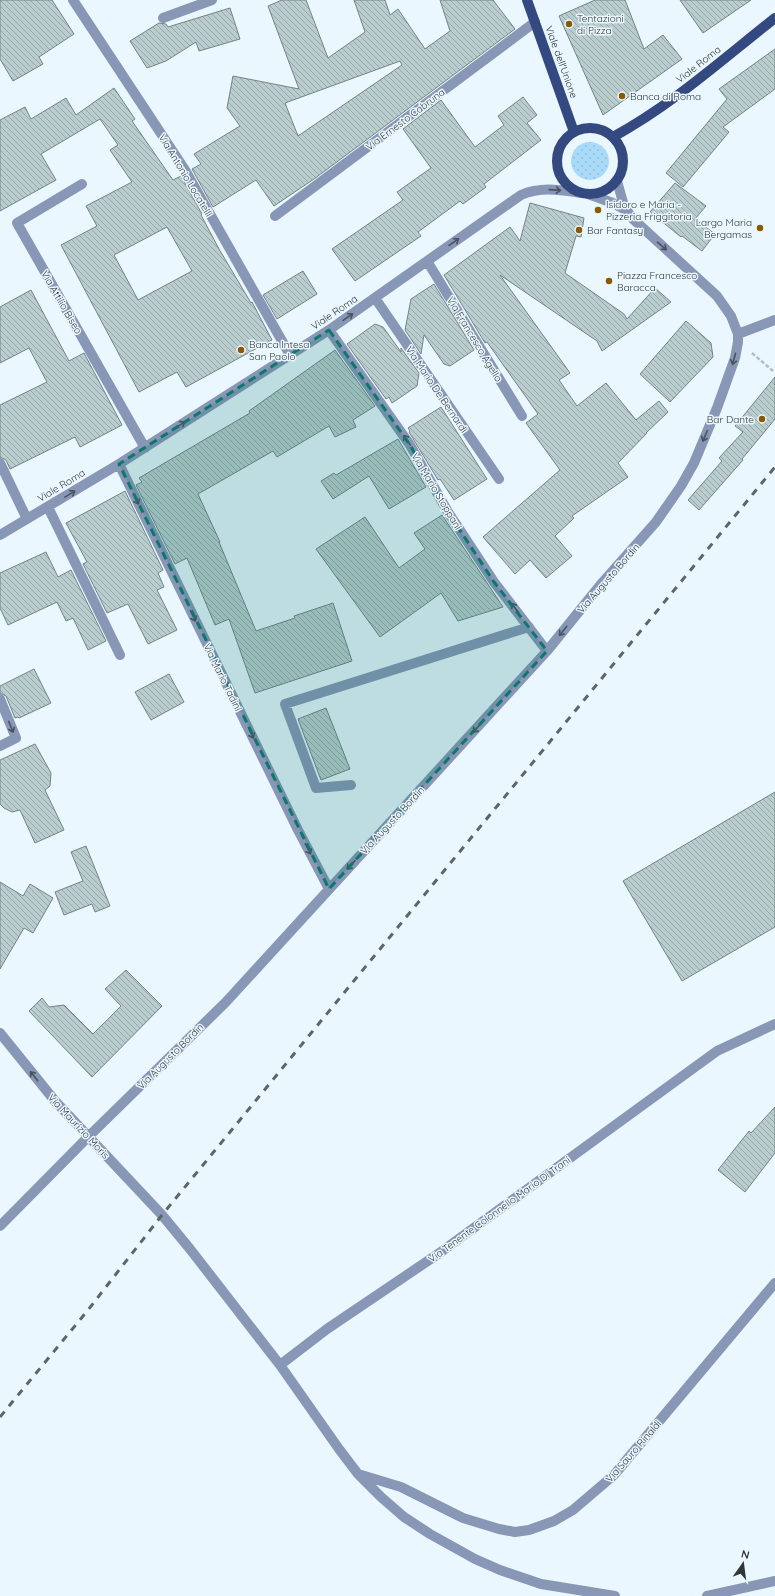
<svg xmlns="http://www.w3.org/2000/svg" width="775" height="1596" font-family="Quicksand,sans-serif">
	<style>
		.grass { fill: url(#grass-dots) }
		.building { fill: url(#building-back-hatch); stroke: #728485; fill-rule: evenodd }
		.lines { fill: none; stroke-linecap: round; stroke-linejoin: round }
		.path { stroke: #b2bcc2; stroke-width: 2.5; stroke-dasharray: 4 2; stroke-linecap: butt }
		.minor { stroke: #8897b6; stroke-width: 10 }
		.major { stroke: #33497f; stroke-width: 10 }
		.rail { stroke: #5d6569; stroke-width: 3; stroke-dasharray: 7 7; stroke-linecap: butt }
		.oneway { stroke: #4a535e }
		.marked { fill: #0f766e; fill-opacity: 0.2; stroke: #0f766e; stroke-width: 3; stroke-dasharray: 8 5; stroke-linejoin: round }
		.poi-dot { fill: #8b5903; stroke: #eaf7fe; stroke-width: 1.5 }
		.labels { text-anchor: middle; stroke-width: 3; stroke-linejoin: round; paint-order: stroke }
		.poi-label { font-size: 10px; fill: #303639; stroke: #eaf7fe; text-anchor: start }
		.street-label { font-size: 10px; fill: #303639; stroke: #eaf7fe }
	</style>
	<defs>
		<pattern id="grass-dots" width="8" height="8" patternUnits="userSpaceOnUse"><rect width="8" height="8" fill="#a9dbf8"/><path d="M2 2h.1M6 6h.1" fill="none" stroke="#92bdd5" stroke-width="1.8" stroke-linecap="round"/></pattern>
		<pattern id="building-back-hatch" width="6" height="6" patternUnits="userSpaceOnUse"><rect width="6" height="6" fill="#bacdce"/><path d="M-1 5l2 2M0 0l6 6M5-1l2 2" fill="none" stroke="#98a7a8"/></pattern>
	</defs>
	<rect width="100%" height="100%" fill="#eaf7fe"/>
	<path class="grass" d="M571 161a19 19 0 1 1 38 0a19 19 0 1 1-38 0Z"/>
	<path class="building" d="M0,0H52L74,34L39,57L43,64L13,81L0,59Z
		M282,0H306L328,58L365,32L354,0H385L390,15L398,9L425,49L450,31L440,0H493L515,29L314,179L274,206L256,180L213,207L192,169L201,164L194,154L240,126L227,108L233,76L299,89L268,6ZM400,61L402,65L298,136L285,103Z
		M595,0H625L644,49L663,35L682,59L603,115L559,16Z
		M680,0H751L703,33Z
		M230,8L240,39L199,51L196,42L166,61L147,68L130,41L159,23L166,24L168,27Z
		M775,49V89L723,127L729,132L683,187L666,173L727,99L719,89Z
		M114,88L135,119L132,121L173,180L181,176L202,214L201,215L219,249L251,303L252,302L272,340L186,387L177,372L139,392L61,245L97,226L86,206L132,182L110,150L118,145L100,119L41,154L56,180L0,211V120L25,107L31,119L66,98L76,115ZM167,227L192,271L138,300L114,255Z
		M523,97L537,115L527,123L541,140L484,184L486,187L463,204L460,201L418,232L421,236L355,281L332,249L403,200L397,192L431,168L403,129L441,100L475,147L504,125L498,116Z
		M675,183L706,206L695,219L715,234L702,251L682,236L681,237L650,212Z
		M530,203L584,218L581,237L576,236L565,273L624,314L627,319L655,288L671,302L602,351L597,341L500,275L570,373L559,380L577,406L606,383L636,420L659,401L668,412L646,433H647L618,463L628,477L572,516L574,518L555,536L572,556L546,578L530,560L515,574L483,537L560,470L526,423L538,414L487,342L485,343L444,275L510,227L520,241Z
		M303,271L317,294L277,319L263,295Z
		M434,284L474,350L450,366L444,364L424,335L421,354L405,330L411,299Z
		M31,290L69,361L84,353L122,425L80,447L75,437L10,469L6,460L0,457V405L47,382L29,348L0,363V307Z
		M686,321L711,343L713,357L670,402L640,374Z
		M375,324L383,327L401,352V348L419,373L417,386L392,403L389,397L386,399L347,344Z
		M335,350L375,406L353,420L356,427L335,437L329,426L277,457L273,451L198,494L220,542H219L256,631L295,618L294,616L333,603L352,661L255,693L229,619L215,625L187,558L175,564L136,485L142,482L139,478L250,413L249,411Z
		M775,377V419L742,459L743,460L699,510L688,500L722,461L719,458L743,432L735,426Z
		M441,407L487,479L454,500L440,479L438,480L409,432L410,431L408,428Z
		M398,439L426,487L389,509L369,476L333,499L321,481L334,473L336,475Z
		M125,491L163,570L158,573L164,587L157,590L177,630L148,644L128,604L107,613L83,564L87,562L66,523Z
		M442,515L503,607L458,621L441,593L380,637L316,549L365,517L399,568L425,549L414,533Z
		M46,552L58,577L71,570L106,641L88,650L73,618L66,621L57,602L8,625L0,608V573Z
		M34,669L51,703L19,718L18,717L15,718L6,696L0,693V686Z
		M169,674L184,702L151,720L135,692Z
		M326,708L350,769L321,780L298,719Z
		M35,744L51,773L50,786L45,790L64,830L35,843L20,810L12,812L4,808L0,804V760Z
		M775,792V927L682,981L623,881Z
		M86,846L110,906L95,912L92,904L64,915L55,892L83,881L71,852Z
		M0,882L23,896L30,884L53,898L33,933L24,928L0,969Z
		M126,970L162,1006L92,1077L29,1011L42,998L49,1007L64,1005L93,1034L121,1006L105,989Z
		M775,1107V1153L745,1192L718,1170L749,1131L751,1133Z"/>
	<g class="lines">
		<path class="path" d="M752,353L773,371"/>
		<path class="minor" d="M73,0L185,170L290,355
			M163,18L212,0
			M82,184L17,223L145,448
			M588,194L613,203L627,211
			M275,216L535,22
			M427,261L522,416
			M375,298L499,479
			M329,330L410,445L448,512L494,582L547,651
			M738,334L775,320
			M0,463L27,519
			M119,464L298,830L329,889
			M48,507L120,655
			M0,535L119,464L329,330L521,195C541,186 561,190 582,193
			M0,699L16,738L0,746
			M351,785L316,788L285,704L529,627
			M0,1033L55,1101L162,1215L190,1249L280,1365L339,1449L358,1474L381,1497L404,1517L430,1534L475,1559L500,1570L541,1584L615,1596
			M0,1226L88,1137L226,1002L547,651L602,583L656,522L681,486L694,463L717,408L735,358L738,342V334L731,316L717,296L633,219L624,206L617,181
			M280,1365L327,1329L438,1254L717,1051L775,1024
			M358,1474L401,1487L463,1518L499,1529L515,1532L529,1530L554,1521L573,1510L614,1475L775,1283
			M707,1596L775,1581"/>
		<path class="major" d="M527,0L574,132
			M557 161a33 33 0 1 1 66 0a33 33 0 1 1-66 0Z
			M613,137C672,105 723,59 775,18"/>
		<path class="rail" d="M0,1417L88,1310L162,1215L775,467"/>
	</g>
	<defs><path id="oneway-shaft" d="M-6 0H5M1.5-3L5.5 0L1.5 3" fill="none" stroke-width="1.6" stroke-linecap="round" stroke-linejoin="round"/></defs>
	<g class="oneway">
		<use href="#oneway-shaft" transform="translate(555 190) rotate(4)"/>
		<use href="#oneway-shaft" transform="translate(454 242) rotate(-35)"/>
		<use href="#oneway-shaft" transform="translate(662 246) rotate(41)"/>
		<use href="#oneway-shaft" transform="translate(348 317) rotate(-35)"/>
		<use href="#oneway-shaft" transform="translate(734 359) rotate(105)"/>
		<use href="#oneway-shaft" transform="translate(180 425) rotate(-32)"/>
		<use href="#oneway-shaft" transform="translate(705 436) rotate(113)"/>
		<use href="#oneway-shaft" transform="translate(407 440) rotate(-124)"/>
		<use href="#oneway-shaft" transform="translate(70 494) rotate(-31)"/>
		<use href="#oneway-shaft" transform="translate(136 499) rotate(64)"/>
		<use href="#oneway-shaft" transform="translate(515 608) rotate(-127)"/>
		<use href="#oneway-shaft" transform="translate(193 616) rotate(64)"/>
		<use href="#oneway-shaft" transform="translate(563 631) rotate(129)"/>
		<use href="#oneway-shaft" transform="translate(11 727) rotate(68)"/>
		<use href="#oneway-shaft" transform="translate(477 728) rotate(132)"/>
		<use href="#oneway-shaft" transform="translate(251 733) rotate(64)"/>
		<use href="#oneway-shaft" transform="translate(308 849) rotate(62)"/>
		<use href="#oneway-shaft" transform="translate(351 865) rotate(133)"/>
		<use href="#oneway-shaft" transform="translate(34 1076) rotate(-129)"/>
	</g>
	<path class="marked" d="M329,330L410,445L448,512L494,582L547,651L329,889L119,464Z"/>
	<g class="poi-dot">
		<circle cx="569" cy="24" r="4"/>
		<circle cx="622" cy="96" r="4"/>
		<circle cx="598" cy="210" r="4"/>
		<circle cx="760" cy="228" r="4"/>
		<circle cx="579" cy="230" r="4"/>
		<circle cx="609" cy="281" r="4"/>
		<circle cx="241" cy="350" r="4"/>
		<circle cx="762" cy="419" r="4"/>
	</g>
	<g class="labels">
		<g class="poi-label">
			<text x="577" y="22">Tentazioni<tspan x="577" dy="12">di Pizza</tspan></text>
			<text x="630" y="100">Banca di Roma</text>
			<text x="606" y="208">Isidoro e Maria -<tspan x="606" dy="12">Pizzeria Friggitoria</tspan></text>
			<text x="752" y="226" text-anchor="end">Largo Maria<tspan x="752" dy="12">Bergamas</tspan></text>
			<text x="587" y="234">Bar Fantasy</text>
			<text x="617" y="279">Piazza Francesco<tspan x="617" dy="12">Baracca</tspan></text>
			<text x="249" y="348">Banca Intesa<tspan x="249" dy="12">San Paolo</tspan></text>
			<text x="754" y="423" text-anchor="end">Bar Dante</text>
		</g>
		<g class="street-label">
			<text transform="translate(562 62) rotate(70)" y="4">Viale dell'Unione</text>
			<text transform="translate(698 64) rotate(-38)" y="4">Viale Roma</text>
			<text transform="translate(405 119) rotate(-37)" y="4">Via Ernesto Cabruna</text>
			<text transform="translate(186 175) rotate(59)" y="4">Via Antonio Locatelli</text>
			<text transform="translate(62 302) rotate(60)" y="4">Via Attilio Biseo</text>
			<text transform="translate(334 312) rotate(-34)" y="4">Viale Roma</text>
			<text transform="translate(475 339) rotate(59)" y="4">Via Francesco Agello</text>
			<text transform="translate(437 389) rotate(56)" y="4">Via Mario De Bernardi</text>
			<text transform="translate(61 485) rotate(-31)" y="4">Viale Roma</text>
			<text transform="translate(437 491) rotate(59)" y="4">Via Mario Stoppani</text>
			<text transform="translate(608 578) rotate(-49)" y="4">Via Augusto Bordin</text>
			<text transform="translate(223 677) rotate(64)" y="4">Via Mario Tadini</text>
			<text transform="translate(392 820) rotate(-47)" y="4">Via Augusto Bordin</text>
			<text transform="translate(170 1056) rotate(-45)" y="4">Via Augusto Bordin</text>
			<text transform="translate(79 1126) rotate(47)" y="4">Via Maurizio Moris</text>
			<text transform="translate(499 1209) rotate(-36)" y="4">Via Tenente Colonnello Mario Di Trani</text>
			<text transform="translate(633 1451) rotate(-49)" y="4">Via Sauro Rinaldi</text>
		</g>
	</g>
	<g transform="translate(743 1564) rotate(14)" stroke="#eaf7fe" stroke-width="3" paint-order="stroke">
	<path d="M0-3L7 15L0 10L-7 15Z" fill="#303639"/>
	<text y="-6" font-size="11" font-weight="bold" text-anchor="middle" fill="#303639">N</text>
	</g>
</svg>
